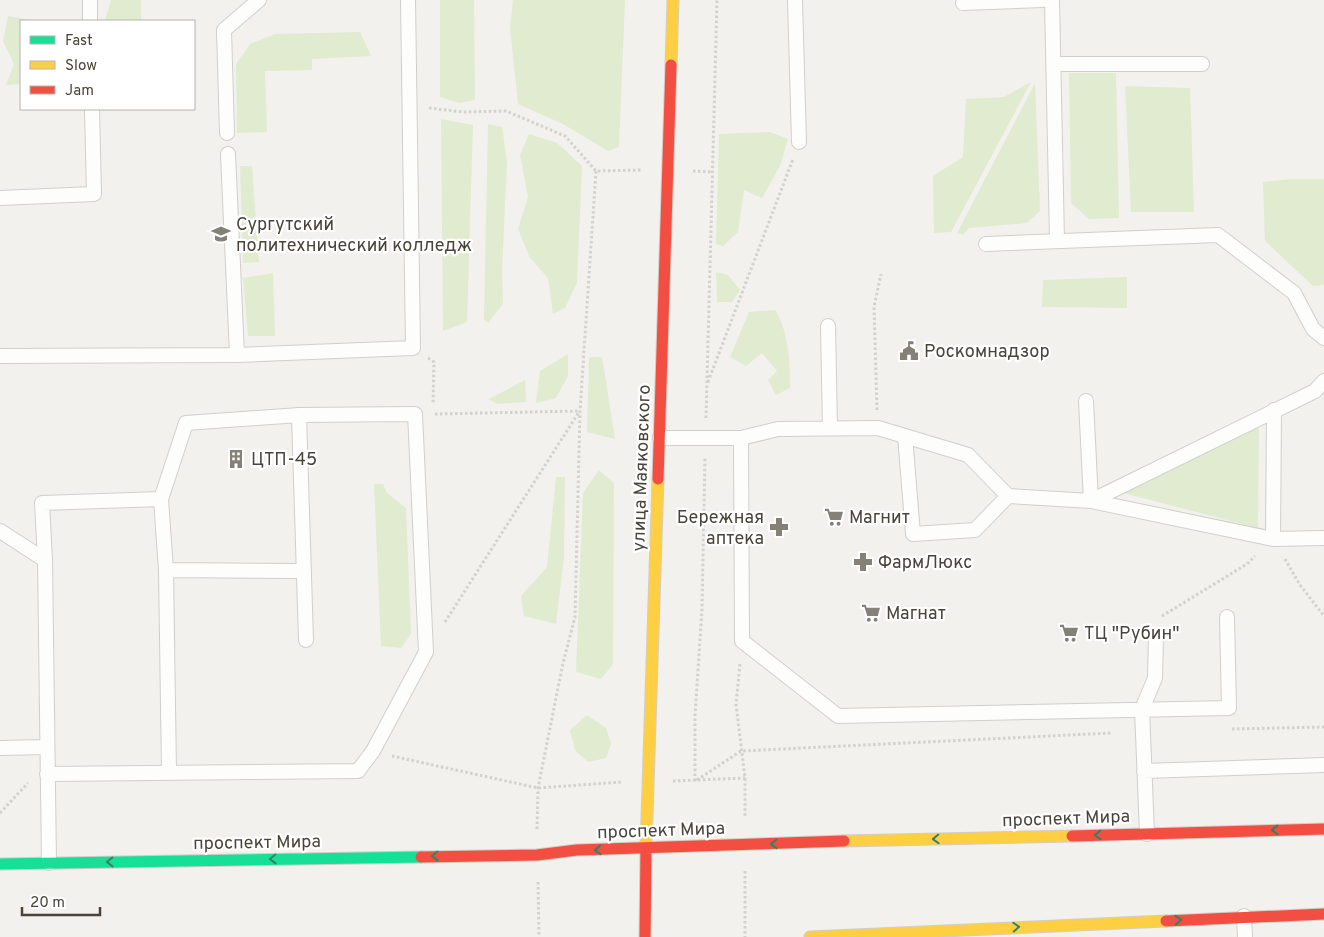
<svg xmlns="http://www.w3.org/2000/svg" width="1324" height="937" font-family="Overpass,sans-serif">
	<style>
		.green { fill: #e0ebd0 }
		.lines { fill: none; stroke-linecap: round; stroke-linejoin: round }
		.lane-casing { stroke: #d1cfcc; stroke-width: 16 }
		.fast-casing { stroke: #d2cec5; stroke-width: 13 }
		.slow-casing { stroke: #d2cec5; stroke-width: 13 }
		.jam-casing { stroke: #d2cec5; stroke-width: 13 }
		.path { stroke: #d3d1cc; stroke-width: 3; stroke-dasharray: 2.5 2.5; stroke-linecap: butt }
		.lane { stroke: #fdfdfc; stroke-width: 14 }
		.fast { stroke: #16e098; stroke-width: 11 }
		.slow { stroke: #ffcf43; stroke-width: 11 }
		.jam { stroke: #f24e42; stroke-width: 11 }
		.oneway { stroke: #358260 }
		.labels { text-anchor: middle; stroke-width: 4.5; stroke-linejoin: round; paint-order: stroke }
		.poi-label { font-size: 18px; fill: #49443a; stroke: #fff; text-anchor: start }
		.street-label { font-size: 18px; fill: #49443a; stroke: #fff }
	</style>
	<rect width="100%" height="100%" fill="#f3f1ee"/>
	<path class="green" d="M111,0H141V21H105Z
		M440,0H474L475,100L459,103L440,97Z
		M513,0H625L619,147L608,151L563,124L518,104L510,28Z
		M8,16L31,20L21,21V84L6,85L14,64L3,41Z
		M360,32L371,56L312,59V70L265,71L267,132L237,133L236,64L250,44L275,34Z
		M1069,73H1116L1119,218L1089,219L1071,203Z
		M1031,82L951,232L934,233L933,176L963,157L966,99L1004,97Z
		M1035,83L1040,211L1027,223L969,228L963,235L957,233Z
		M1125,86L1190,88L1194,212H1131Z
		M441,119L473,125L467,322L443,331Z
		M488,124L502,127L507,161L502,271L503,304L488,323L484,319Z
		M770,132L788,139L780,166L762,198L744,190L738,232L723,246L716,244L719,134Z
		M529,134L557,143L582,166L577,283L565,308L553,314L548,278L530,258L518,229L528,197L520,155Z
		M240,166H252L259,262L243,263Z
		M1292,179H1324V285L1313,286L1265,241L1263,182Z
		M716,272L728,275L740,290L732,302H717Z
		M273,273L275,336H248L243,278Z
		M1127,277V308L1042,307L1043,280Z
		M775,310C789,333 790,361 790,388L776,395L768,380L777,371L762,353L746,366L730,357L749,312Z
		M568,354V376L556,398L536,403L540,371Z
		M589,357H602L615,439L587,432Z
		M525,380L526,402L497,404L489,399Z
		M1259,425L1258,528L1123,493Z
		M599,470L614,483L613,664L601,679L576,672L583,493Z
		M556,477H565L564,557L556,624L524,616L521,596L547,567Z
		M374,484H383L387,493L406,508L411,634L401,648L381,646Z
		M587,715L606,728L611,744L606,758L588,762L575,750L570,730Z"/>
	<g class="lines">
		<g class="lane-casing">
			<path id="lane" d="M90,0V21
				M795,0L799,142
				M1052,0L1057,241
				M963,3L1043,0
				M1054,64H1202
				M227,133L224,30L259,0
				M228,154L237,355
				M0,198L94,194L92,109
				M986,244L1218,235L1294,293L1313,329L1324,338
				M828,326L830,428
				M0,356L237,355L413,348L408,0
				M1086,401L1091,501
				M299,415L306,640
				M905,436L913,534L975,530L1008,496
				M660,438H741L778,429L878,428L968,455L1008,496L1091,501L1273,539L1324,538
				M741,438L742,641L838,716L1229,708L1227,617
				M1091,501L1315,391L1324,381
				M0,531L45,560
				M1273,539L1274,410
				M166,570L304,571
				M0,748L46,747
				M1144,771L1324,765
				M47,774L358,771L373,751L426,652L415,414L299,415L186,423L161,499L166,570L169,772
				M1147,834L1142,709L1155,678L1156,636
				M49,863L45,560L42,503L161,499
				M1244,916L1245,937"/>
		</g>
		<g class="fast-casing">
			<path id="fast" d="M0,864L421,857"/>
		</g>
		<g class="slow-casing">
			<path id="slow" d="M671,65L673,0
				M844,841L1072,836
				M646,848L658,479
				M810,937L1166,921"/>
		</g>
		<g class="jam-casing">
			<path id="jam" d="M658,479L671,65
				M1072,836L1324,829
				M421,857L537,855L577,850L844,841
				M1166,921L1324,914
				M645,937L646,848"/>
		</g>
		<path class="path" d="M429,108L463,112L506,111L565,136L596,171L642,170
			M693,171L712,172
			M428,358L434,362L433,404
			M708,382L793,159
			M877,410L874,307L881,274
			M435,414L579,411
			M706,418L717,0
			M1285,559L1300,585L1324,616
			M1162,616L1247,564L1255,556
			M445,622L579,412
			M740,664L736,704L745,778V817
			M1232,729L1324,727
			M392,756L538,788L622,782
			M697,780L741,751L1111,733
			M673,781L745,778
			M695,781V716L702,609L705,457
			M0,813L28,783
			M537,829L538,788L563,663L575,617L580,411L596,171
			M745,871V937
			M538,882L539,937"/>
		<use href="#lane" class="lane"/>
		<use href="#fast" class="fast"/>
		<use href="#slow" class="slow"/>
		<use href="#jam" class="jam"/>
	</g>
	<defs><path id="oneway-chevron" d="M-2-3.5L2.5 0L-2 3.5" fill="none" stroke-width="1.6" stroke-linecap="round" stroke-linejoin="round" transform="scale(1.25)"/></defs>
	<g class="oneway">
		<use href="#oneway-chevron" transform="translate(1275 830) rotate(178)"/>
		<use href="#oneway-chevron" transform="translate(1098 835) rotate(178)"/>
		<use href="#oneway-chevron" transform="translate(936 839) rotate(178)"/>
		<use href="#oneway-chevron" transform="translate(774 844) rotate(178)"/>
		<use href="#oneway-chevron" transform="translate(598 850) rotate(178)"/>
		<use href="#oneway-chevron" transform="translate(435 856) rotate(179)"/>
		<use href="#oneway-chevron" transform="translate(273 859) rotate(179)"/>
		<use href="#oneway-chevron" transform="translate(110 862) rotate(179)"/>
		<use href="#oneway-chevron" transform="translate(1178 920) rotate(-3)"/>
		<use href="#oneway-chevron" transform="translate(1016 927) rotate(-3)"/>
	</g>
	<defs>
		<g id="university-bare" transform="scale(1.5)"><path d="M0-5L7-2L0 1L-7-2ZM-4 1L0 2.5L4 1V4Q0 6-4 4Z" fill="#848179" stroke="#fff" stroke-width="2.5" paint-order="stroke"/></g>
		<g id="civic-bare" transform="scale(1.5)"><path d="M-.6-6.5H3V-4.5H.6V-3L4-1V1h2V6H-6V1h2V-1L-.6-3ZM-1.2 2.5V6h2.4V2.5Z" fill="#848179" stroke="#fff" stroke-width="2.5" paint-order="stroke"/></g>
		<g id="building-bare" transform="scale(1.5)"><path d="M-4-6H4V6H1V3H-1V6H-4ZM-2.5-4.3h1.7v1.8h-1.7ZM.8-4.3h1.7v1.8H.8ZM-2.5-1h1.7V.8h-1.7ZM.8-1h1.7V.8H.8Z" fill="#848179" stroke="#fff" stroke-width="2.5" paint-order="stroke"/></g>
		<g id="supermarket-bare" transform="scale(1.5)"><path d="M-6-5.5h2.5l.6 2H6L4.5 2H-2.5L-4.4-4H-6ZM-1.5 3.2a1.3 1.3 0 1 0 .1 0ZM3 3.2a1.3 1.3 0 1 0 .1 0Z" fill="#848179" stroke="#fff" stroke-width="2.5" paint-order="stroke"/></g>
		<g id="pharmacy-bare" transform="scale(1.5)"><path d="M-2-6h4v4h4v4h-4v4h-4v-4h-4v-4h4Z" fill="#848179" stroke="#fff" stroke-width="2.5" paint-order="stroke"/></g>
	</defs>
	<g fill-rule="evenodd">
		<use href="#university-bare" x="221" y="234"/>
		<use href="#civic-bare" x="909" y="351"/>
		<use href="#building-bare" x="236" y="459"/>
		<use href="#supermarket-bare" x="834" y="517"/>
		<use href="#pharmacy-bare" x="779" y="527"/>
		<use href="#pharmacy-bare" x="863" y="562"/>
		<use href="#supermarket-bare" x="871" y="613"/>
		<use href="#supermarket-bare" x="1069" y="633"/>
	</g>
	<g class="labels">
		<g class="poi-label">
			<text x="236" y="230">Сургутский<tspan x="236" dy="21">политехнический колледж</tspan></text>
			<text x="924" y="357">Роскомнадзор</text>
			<text x="251" y="465">ЦТП-45</text>
			<text x="764" y="523" text-anchor="end">Бережная<tspan x="764" dy="21">аптека</tspan></text>
			<text x="849" y="523">Магнит</text>
			<text x="878" y="568">ФармЛюкс</text>
			<text x="886" y="619">Магнат</text>
			<text x="1084" y="639">ТЦ "Рубин"</text>
		</g>
		<g class="street-label">
			<text transform="translate(641 468) rotate(-88)" y="6">улица Маяковского</text>
			<text transform="translate(1066 818) rotate(-2)" y="6">проспект Мира</text>
			<text transform="translate(661 830) rotate(-2)" y="6">проспект Мира</text>
			<text transform="translate(257 842) rotate(-1)" y="6">проспект Мира</text>
		</g>
	</g>
	<rect x="20" y="20" width="175" height="90" fill="#ffffff" stroke="#b6b4b0"/>
	<rect x="30" y="36" width="25" height="8" fill="#16e098" stroke="#b6b4b0"/>
	<text x="65" y="45" font-size="15" fill="#49443a">Fast</text>
	<rect x="30" y="61" width="25" height="8" fill="#ffcf43" stroke="#b6b4b0"/>
	<text x="65" y="70" font-size="15" fill="#49443a">Slow</text>
	<rect x="30" y="86" width="25" height="8" fill="#f24e42" stroke="#b6b4b0"/>
	<text x="65" y="95" font-size="15" fill="#49443a">Jam</text>
	<path d="M22 907v8h78v-8" fill="none" stroke="#49443a" stroke-width="2.5"/>
	<text x="30" y="907" font-size="15" fill="#49443a" stroke="#ffffff" stroke-width="4" paint-order="stroke">20 m</text>
</svg>
